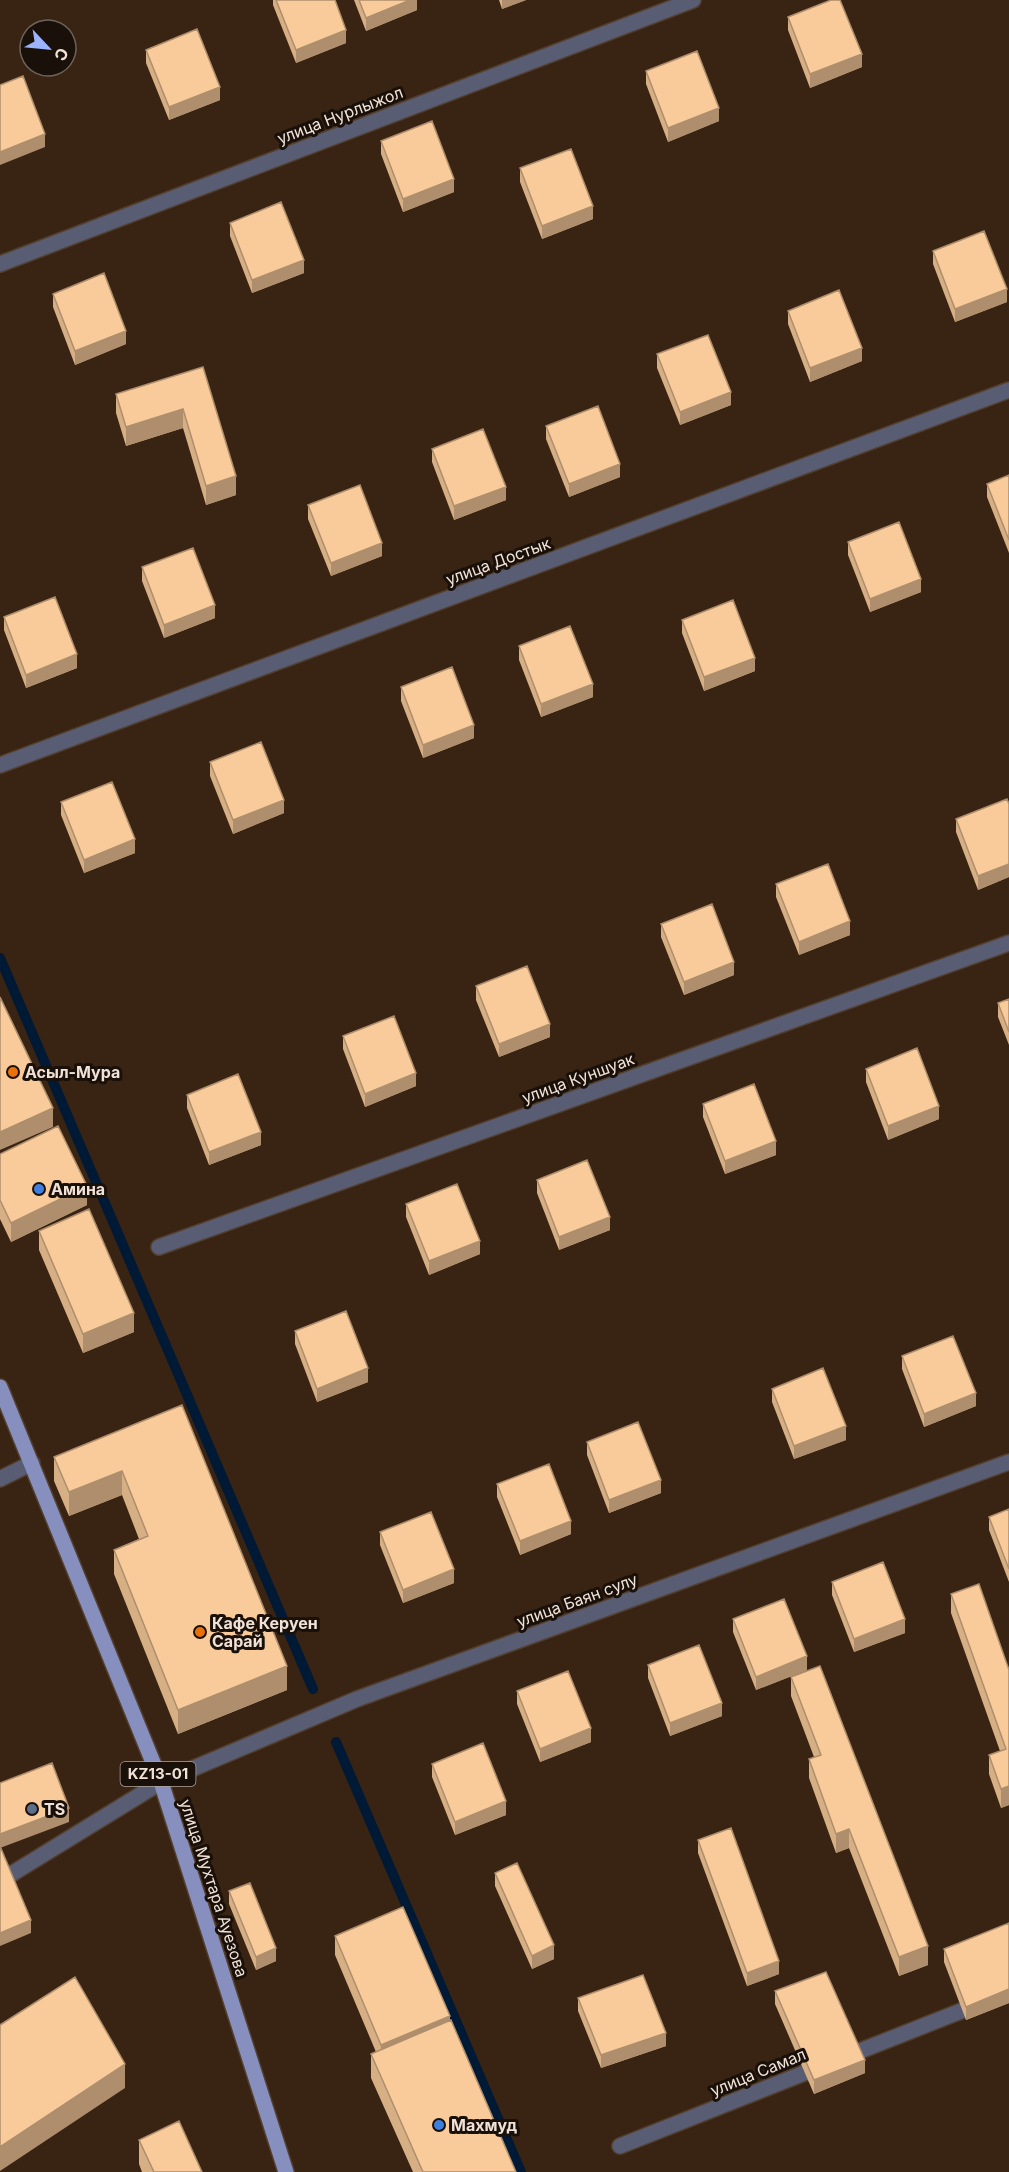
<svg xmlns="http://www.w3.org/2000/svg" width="1009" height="2172" font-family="Inter,sans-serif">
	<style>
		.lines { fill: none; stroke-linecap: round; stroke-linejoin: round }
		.stream { stroke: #001935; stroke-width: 10 }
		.street-casing { stroke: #533f2f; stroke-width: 18 }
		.primary-casing { stroke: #533f2f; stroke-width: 18 }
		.street { stroke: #585d74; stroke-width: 15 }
		.primary { stroke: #868fbe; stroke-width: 15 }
		.wall { fill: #d6af84 }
		.shaded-wall { fill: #ae8e6c }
		.building { fill: #f9cb9a; stroke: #ae8e6c; stroke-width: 1.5 }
		.food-dot { fill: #e8710a; stroke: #191009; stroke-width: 2 }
		.shop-dot { fill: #3f7fe0; stroke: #191009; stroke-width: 2 }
		.service-dot { fill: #5c6f8a; stroke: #191009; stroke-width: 2 }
		.labels { text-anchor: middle; stroke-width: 6; stroke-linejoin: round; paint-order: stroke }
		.shield { fill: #191009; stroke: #b0a39a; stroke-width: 1.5 }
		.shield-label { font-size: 15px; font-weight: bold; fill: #f1e2d8 }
		.street-label { font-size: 16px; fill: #f1e2d8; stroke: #191009 }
		.poi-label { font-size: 16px; font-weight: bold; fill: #f1e2d8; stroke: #191009; text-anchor: start }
	</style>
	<rect width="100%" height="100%" fill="#392414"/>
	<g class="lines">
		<path class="stream" d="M0,958L313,1689
			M336,1742L521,2172"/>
		<g class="street-casing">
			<path id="street" d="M0,264L693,0
				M0,765L1009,390
				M159,1247L1009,943
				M0,1479L32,1463
				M0,1881L161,1782L357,1699L1009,1462
				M620,2146L1009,1992"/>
		</g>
		<g class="primary-casing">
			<path id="primary" d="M0,1387L161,1782L286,2172"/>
		</g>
		<use href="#street" class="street"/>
		<use href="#primary" class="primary"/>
	</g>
	<path class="wall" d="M273,0H335L346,43L296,63L273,5Z
		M354,0H417V10L366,31Z
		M499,0H526L502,9Z
		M788,17L862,67L810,88L788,30Z
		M146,50L220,100L169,120L146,63Z
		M646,71L719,121L668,142L646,84Z
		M381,141L454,192L403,212L381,154Z
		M520,168L593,219L542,239L520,182Z
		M230,223L304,273L252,293L230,236Z
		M933,251L1007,302L955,322L933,264Z
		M53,294L126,344L75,365L53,307Z
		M788,311L862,361L810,382L788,324Z
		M657,354L731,405L680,425L657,368Z
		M203,367L236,495L206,505L183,428L126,446L116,413V394Z
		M546,426L620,477L569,497L546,439Z
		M432,449L506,500L454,520L432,462Z
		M1009,475V553L987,497V484Z
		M308,505L382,556L331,576L308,519Z
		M848,542L921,592L870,612L848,555Z
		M142,567L215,618L164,638L142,581Z
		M4,617L77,668L26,688L4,630Z
		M682,620L755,671L704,691L682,633Z
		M519,646L593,697L541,717L519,660Z
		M401,687L474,738L423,758L401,701Z
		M210,762L284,813L233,834L210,776Z
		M61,802L135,853L84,873L61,815Z
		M1009,804V877L978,890L956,832V819Z
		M776,884L850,935L799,955L776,897Z
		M661,924L734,975L684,995L661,937Z
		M476,986L550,1037L499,1057L476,1000Z
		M1009,999V1045L998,1017V1003Z
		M343,1036L416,1086L365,1107L343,1049Z
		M866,1069L939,1119L888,1140L866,1082Z
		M187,1095L261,1145L209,1165L187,1108Z
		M703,1104L776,1155L725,1174L703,1117Z
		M0,1154L87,1205L11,1242L0,1219Z
		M537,1180L610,1230L559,1250L537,1193Z
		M406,1204L480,1254L429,1275L406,1217Z
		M39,1231L134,1332L83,1353L39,1250Z
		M295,1331L368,1382L317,1402L295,1344Z
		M902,1356L976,1406L924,1427L902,1369Z
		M772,1389L846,1440L794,1459L772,1402Z
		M182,1405L287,1690L178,1734L114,1574V1550L139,1539L122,1495L69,1516L54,1481V1457Z
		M587,1442L661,1493L609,1513L587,1455Z
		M497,1484L571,1534L520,1555L497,1497Z
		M1009,1509V1582L989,1530V1517Z
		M380,1532L454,1583L403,1603L380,1545Z
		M832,1582L905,1633L854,1652L832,1595Z
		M951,1594L1009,1670V1805L1001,1808L989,1774V1755L1000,1751L951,1613Z
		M733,1619L807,1670L756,1690L733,1632Z
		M648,1665L722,1716L670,1736L648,1678Z
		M791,1677L928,1965L899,1976L849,1848L836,1853L809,1778V1759L814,1757L791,1696Z
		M517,1691L591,1742L540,1762L517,1704Z
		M432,1764L506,1815L455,1835L432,1777Z
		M698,1840L779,1974L747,1986L698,1853Z
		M495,1873L554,1959L532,1969L495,1886Z
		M229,1891L276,1961L256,1970L229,1904Z
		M1009,1923V2003L966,2020L944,1962V1949Z
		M335,1936L450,2021L516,2172H413L371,2078V2054L376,2052L335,1955Z
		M775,1991L865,2073L814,2094L775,2004Z
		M578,1998L666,2046L601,2068L578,2011Z
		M139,2140L202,2172H142L139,2164Z"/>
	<path class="shaded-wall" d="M410,0H417V10L366,31V18Z
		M502,0H526L502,9Z
		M346,30V43L296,63V50Z
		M862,54V67L810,88V74Z
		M220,87V100L169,120V107Z
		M719,108V121L668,142V128Z
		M45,134V147L0,165V152Z
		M454,179V192L403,212V199Z
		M593,206V219L542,239V226Z
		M304,260V273L252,293V280Z
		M1007,289V302L955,322V309Z
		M126,331V344L75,365V351Z
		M862,348V361L810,382V368Z
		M731,392V405L680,425V412Z
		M183,409V428L126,446V427Z
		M620,464V477L569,497V484Z
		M236,476V495L206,505V486Z
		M506,487V500L454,520V506Z
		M382,543V556L331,576V563Z
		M921,579V592L870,612V599Z
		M215,605V618L164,638V625Z
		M77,654V668L26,688V675Z
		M755,658V671L704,691V677Z
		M593,684V697L541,717V704Z
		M474,725V738L423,758V745Z
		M284,800V813L233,834V820Z
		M135,839V853L84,873V860Z
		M1009,864V877L978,890V876Z
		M850,921V935L799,955V942Z
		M734,962V975L684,995V982Z
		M550,1024V1037L499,1057V1044Z
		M416,1073V1086L365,1107V1094Z
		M939,1106V1119L888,1140V1126Z
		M53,1108V1127L0,1150V1132Z
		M261,1132V1145L209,1165V1152Z
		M776,1141V1155L725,1174V1161Z
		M87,1186V1205L11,1242V1223Z
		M610,1217V1230L559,1250V1237Z
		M480,1241V1254L429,1275V1261Z
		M134,1313V1332L83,1353V1334Z
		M368,1368V1382L317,1402V1389Z
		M976,1393V1406L924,1427V1414Z
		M846,1426V1440L794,1459V1446Z
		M122,1471V1495L69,1516V1492Z
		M661,1480V1493L609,1513V1500Z
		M571,1521V1534L520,1555V1541Z
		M454,1569V1583L403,1603V1590Z
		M905,1619V1633L854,1652V1639Z
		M807,1656V1670L756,1690V1677Z
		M287,1666V1690L178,1734V1710Z
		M722,1703V1716L670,1736V1723Z
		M591,1728V1742L540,1762V1749Z
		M1009,1786V1805L1001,1808V1789Z
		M506,1801V1815L455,1835V1822Z
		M69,1808V1822L0,1848V1834Z
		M849,1829V1848L836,1853V1834Z
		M31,1920V1933L0,1946V1933Z
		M554,1945V1959L532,1969V1956Z
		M928,1946V1965L899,1976V1957Z
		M276,1948V1961L256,1970V1957Z
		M779,1961V1974L747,1986V1973Z
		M1009,1989V2003L966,2020V2007Z
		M450,2016V2035L381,2064V2045Z
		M666,2033V2046L601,2068V2055Z
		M865,2060V2073L814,2094V2080Z
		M125,2064V2088L0,2171V2147Z"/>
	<path class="building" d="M276,0H335L346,30L296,50Z
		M359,0H410L366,18Z
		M831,0H840L862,54L810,74L788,17Z
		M197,29L220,87L169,107L146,50Z
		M697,51L719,108L668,128L646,71Z
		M23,76L45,134L0,152V85Z
		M432,121L454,179L403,199L381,141Z
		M571,149L593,206L542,226L520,168Z
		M281,202L304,260L252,280L230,223Z
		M984,231L1007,289L955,309L933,251Z
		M104,273L126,331L75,351L53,294Z
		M839,290L862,348L810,368L788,311Z
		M708,335L731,392L680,412L657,354Z
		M203,367L236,476L206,486L183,409L126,427L116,394Z
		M598,406L620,464L569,484L546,426Z
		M483,429L506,487L454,506L432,449Z
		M1009,475V540L987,484Z
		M360,485L382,543L331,563L308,505Z
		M899,522L921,579L870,599L848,542Z
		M193,548L215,605L164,625L142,567Z
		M55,597L77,654L26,675L4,617Z
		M733,600L755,658L704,677L682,620Z
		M570,626L593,684L541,704L519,646Z
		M452,667L474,725L423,745L401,687Z
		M261,742L284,800L233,820L210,762Z
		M112,782L135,839L84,860L61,802Z
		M1007,799L1009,804V864L978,876L956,819Z
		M828,864L850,921L799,942L776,884Z
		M712,904L734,962L684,982L661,924Z
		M527,966L550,1024L499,1044L476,986Z
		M0,997L53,1108L0,1132Z
		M1009,999V1032L998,1003Z
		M394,1016L416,1073L365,1094L343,1036Z
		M917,1048L939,1106L888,1126L866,1069Z
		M238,1074L261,1132L209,1152L187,1095Z
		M754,1084L776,1141L725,1161L703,1104Z
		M58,1126L87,1186L11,1223L0,1200V1154Z
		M587,1160L610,1217L559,1237L537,1180Z
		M457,1184L480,1241L429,1261L406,1204Z
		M89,1209L134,1313L83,1334L39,1231Z
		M346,1311L368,1368L317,1389L295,1331Z
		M953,1336L976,1393L924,1414L902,1356Z
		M823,1368L846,1426L794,1446L772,1389Z
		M182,1405L287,1666L178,1710L114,1550L148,1536L122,1471L69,1492L54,1457Z
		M638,1422L661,1480L609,1500L587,1442Z
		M549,1464L571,1521L520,1541L497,1484Z
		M1009,1509V1569L989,1517Z
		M431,1512L454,1569L403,1590L380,1532Z
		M883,1562L905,1619L854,1639L832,1582Z
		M979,1584L1009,1670V1786L1001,1789L989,1755L1006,1749L951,1594Z
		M784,1599L807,1656L756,1677L733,1619Z
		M699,1645L722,1703L670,1723L648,1665Z
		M820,1666L928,1946L899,1957L849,1829L836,1834L809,1759L821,1755L791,1677Z
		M568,1671L591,1728L540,1749L517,1691Z
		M483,1743L506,1801L455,1822L432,1764Z
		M52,1763L69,1808L0,1834V1783Z
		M731,1828L779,1961L747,1973L698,1840Z
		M0,1846L31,1920L0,1933Z
		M517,1863L554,1945L532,1956L495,1873Z
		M250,1883L276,1948L256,1957L229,1891Z
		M403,1907L450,2016L381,2045L335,1936Z
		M1009,1923V1989L966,2007L944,1949Z
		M826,1972L865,2060L814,2080L775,1991Z
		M643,1975L666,2033L601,2055L578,1998Z
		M75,1977L125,2064L0,2147V2025Z
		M451,2020L516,2172H423L371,2054Z
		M179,2121L202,2172H154L139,2140Z"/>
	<g class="food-dot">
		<circle cx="13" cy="1072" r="6"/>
		<circle cx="200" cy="1632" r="6"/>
	</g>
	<g class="shop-dot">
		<circle cx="39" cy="1189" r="6"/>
		<circle cx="439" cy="2125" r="6"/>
	</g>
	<circle class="service-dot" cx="32" cy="1809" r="6"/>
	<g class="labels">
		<rect class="shield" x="120.5" y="1762" width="75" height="24" rx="4.5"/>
		<g class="shield-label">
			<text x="158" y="1779">KZ13-01</text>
		</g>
		<g class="street-label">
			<text transform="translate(340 115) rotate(-21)" y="6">улица Нурлыжол</text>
			<text transform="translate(498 561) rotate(-20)" y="6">улица Достык</text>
			<text transform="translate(578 1078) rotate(-20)" y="6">улица Куншуак</text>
			<text transform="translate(577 1600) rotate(-20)" y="6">улица Баян сулу</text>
			<text transform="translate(214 1888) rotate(72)" y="6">улица Мухтара Ауезова</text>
			<text transform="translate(758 2072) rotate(-22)" y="6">улица Самал</text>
		</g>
		<g class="poi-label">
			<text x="25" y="1078">Асыл-Мура</text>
			<text x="51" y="1195">Амина</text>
			<text x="212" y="1629">Кафе Керуен<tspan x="212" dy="18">Сарай</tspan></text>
			<text x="44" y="1815">TS</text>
			<text x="451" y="2131">Махмуд</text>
		</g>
	</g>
	<g transform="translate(48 48) rotate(116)"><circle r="28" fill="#191009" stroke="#6f645c" stroke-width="1.5"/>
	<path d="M0-4.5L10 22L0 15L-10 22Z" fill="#9bb4fd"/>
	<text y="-9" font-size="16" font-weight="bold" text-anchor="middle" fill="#f1e2d8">С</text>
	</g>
</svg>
